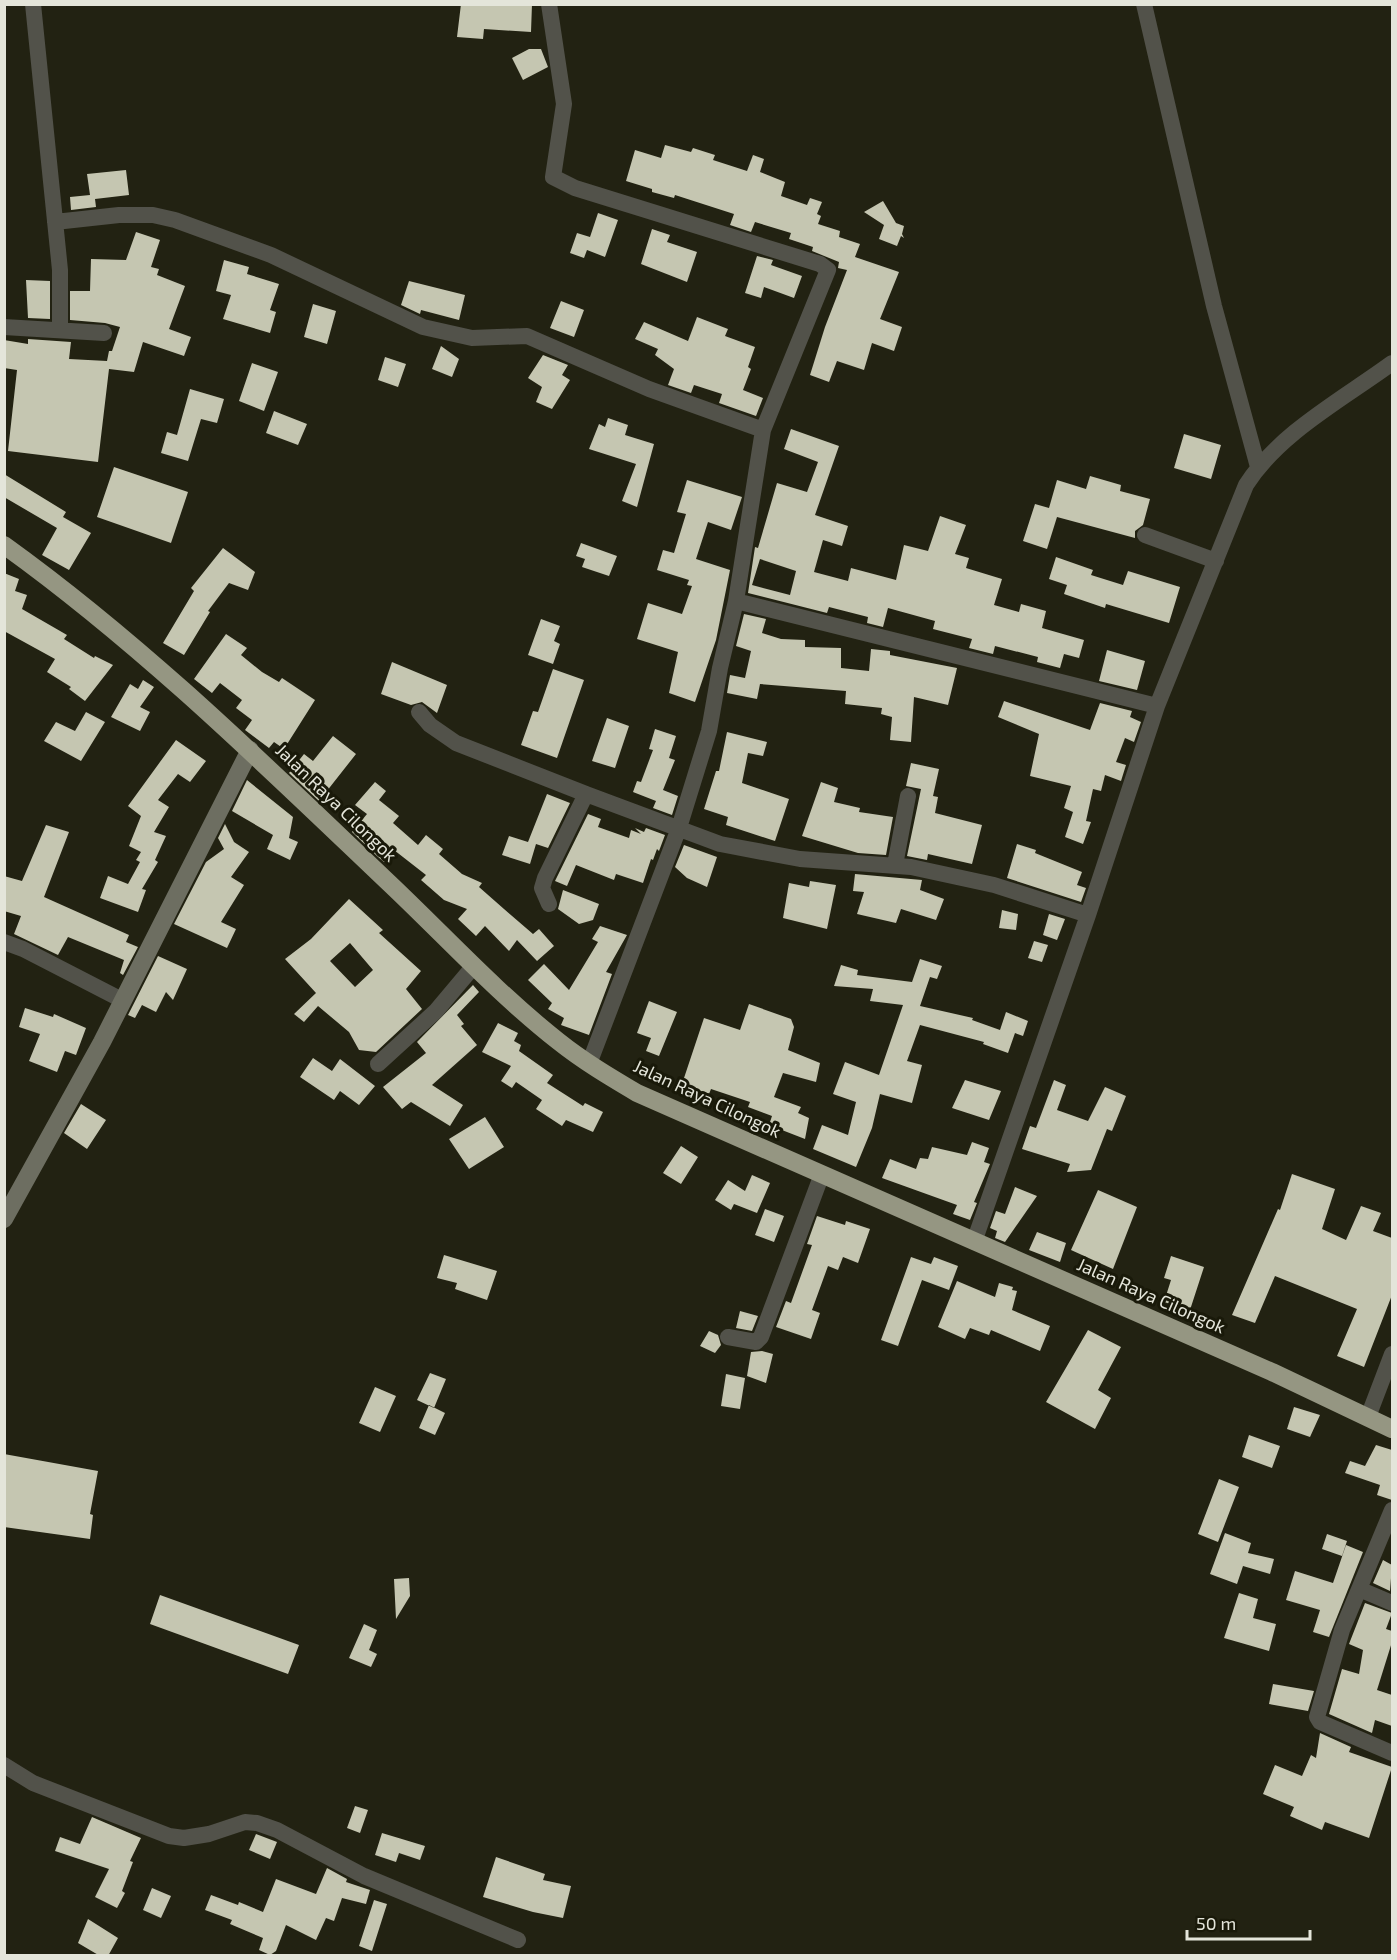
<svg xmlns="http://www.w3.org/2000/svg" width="1397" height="1960" font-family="'Exo 2',sans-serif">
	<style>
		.building { fill: #c5c6b1; fill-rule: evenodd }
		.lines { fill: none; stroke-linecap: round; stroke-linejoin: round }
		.street { stroke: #52524a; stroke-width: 16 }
		.secondary { stroke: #6d6e61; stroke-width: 18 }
		.highway { stroke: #959682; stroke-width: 18 }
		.labels { text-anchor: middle; stroke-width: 6; stroke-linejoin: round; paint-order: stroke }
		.street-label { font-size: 18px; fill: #e4e5da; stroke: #191909 }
	</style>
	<rect width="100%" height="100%" fill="#222212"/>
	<path class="building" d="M461,4H532L531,32L484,29L483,39L457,37Z
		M529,49H541L548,67L523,80L512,58Z
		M665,145L691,152L693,148L715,155L713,160L747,171L753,155L764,159L760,172L785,182L781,196L807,205L810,198L822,202L817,214L821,216L818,224L840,231L839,237L860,244L855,257L899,272L880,319L902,327L894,351L872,343L864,370L837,361L829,382L810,375L825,327L847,270L838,268L839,262L812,251L813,247L789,239L791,233L755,222L751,232L730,225L734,214L675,195L674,198L652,192V189L626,181L635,150L661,158Z
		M126,170L129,195L95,199L96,207L71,210L70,197L90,195L87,174Z
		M883,201L896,223L904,226L902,234L904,238L901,236L897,246L879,239L884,225L864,212Z
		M598,213L618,220L605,257L587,250L584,258L570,253L577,233L590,237Z
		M652,229L670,235L667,242L697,252L687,282L641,264Z
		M136,232L160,240L151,267L159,269L157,275L185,286L169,329L191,337L184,356L143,342L134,372L109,369L98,462L8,451L17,370L4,368V340L28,344V339L71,342L69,359L107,361L109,351H112L120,327L105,323L70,320V291H90L91,259L126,260Z
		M757,256L773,260L771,265L802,276L794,298L764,287L761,298L745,293Z
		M224,260L249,267L247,274L279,284L270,310L276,312L270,333L223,319L231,295L216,291Z
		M26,280L50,281V319L28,318Z
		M409,281L465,295L459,320L421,310L420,314L401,305Z
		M561,301L584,310L574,337L550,328Z
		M313,304L336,311L327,344L304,337Z
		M697,317L728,329L725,336L755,347L748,367L751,369L743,390L763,398L756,416L719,403L722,394L694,385L691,393L668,385L674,369L655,355L658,349L635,339L644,322L688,341Z
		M441,346L459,359L452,377L432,369Z
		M543,355L568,365L562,375L570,380L552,409L536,402L542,387L528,378Z
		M385,357L406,364L398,387L378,380Z
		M252,363L278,372L264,411L239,401Z
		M190,389L224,399L217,423L201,419L188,461L161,453L167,432L177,435Z
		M274,411L307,424L298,445L266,433Z
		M608,418L628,425L625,435L654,444L637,507L622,501L636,464L589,449L599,424L605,427Z
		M791,429L839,446L815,515L848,526L842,546L823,540L814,572L848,581L851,568L896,580L904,545L928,551L940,516L966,525L955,554L969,558L966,568L1002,579L994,605L1019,612L1021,604L1046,611L1042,628L1084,640L1079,658L1064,654L1060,668L1037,662L1038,657L995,646L993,654L969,648L972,639L933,629L935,621L888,608L883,627L867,623L868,617L829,607L827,613L748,593L755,547L758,548L777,483L807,492L818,462L784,449ZM760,559L796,571L790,595L752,585Z
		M1184,434L1221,445L1211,479L1174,468Z
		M114,467L188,492L171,543L97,517Z
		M4,474L66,512L63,517L91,533L69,570L42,555L57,528L4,497Z
		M1090,476L1121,485L1120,491L1150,499L1143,525L1135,531V538L1057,517L1047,549L1023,541L1035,504L1049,508L1057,480L1086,489Z
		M687,480L742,497L731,530L708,522L696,559L730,570L716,640L695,702L669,693L678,652L637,639L648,603L682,614L692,586L687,585L689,580L657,570L663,550L674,553L686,514L677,512Z
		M581,543L617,556L609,576L582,567L585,559L576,556Z
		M223,548L255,572L248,590L229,583L208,611L210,612L184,655L163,643L194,591L191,588Z
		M1056,557L1093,570L1091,575L1123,585L1128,571L1180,587L1169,623L1106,604L1105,608L1064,594L1067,585L1049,579Z
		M4,573L19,579L15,591L27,595L22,609L67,635L64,639L94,658L95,656L113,665L85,701L69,689L71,687L47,672L55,659L4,631Z
		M744,614L766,619L762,633L781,639L805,640V647L841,648V668L869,671L871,649L890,651V655L957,668L948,705L914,697L911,742L890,740L892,717L881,714L882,708L845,704L846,691L760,684L757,699L727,693L730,675L745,678L751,651L736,646Z
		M541,619L560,626L554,641L560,644L553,664L528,655Z
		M226,634L247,648L241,655L262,672L279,682L282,678L315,700L284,749L274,742L269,748L245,730L252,720L236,708L242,700L220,683L212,693L194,679Z
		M1107,650L1145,661L1137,690L1099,681Z
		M392,662L447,685L437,713L422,702L411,705L381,694Z
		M553,669L584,680L557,758L521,745L533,711L538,712Z
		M143,680L154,687L140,707L150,712L140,731L111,717L130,684L138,689Z
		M1004,701L1090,730L1100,703L1132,711L1130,717L1141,722L1134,742L1125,738L1116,762L1126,765L1121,781L1105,775L1101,791L1093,789L1086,821L1091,822L1083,844L1065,837L1073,812L1064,808L1071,786L1030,776L1039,734L998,717Z
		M86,712L105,722L81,761L44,741L56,722L75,731Z
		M607,718L629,726L615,768L592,761Z
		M655,729L676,736L669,758L675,760L663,790L678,796L672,815L653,808L656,801L633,792L637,781L641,782L653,750L649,749Z
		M727,732L767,742L763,756L748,753L742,783L789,799L775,841L726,825L728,817L704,809L716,771H719Z
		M333,736L356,754L319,801L289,773L304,754L313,761Z
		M176,740L206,761L190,782L178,774L158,800L169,807L154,832L166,836L155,860L158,862L142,889L146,890L138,912L100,898L108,876L128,884L140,862L136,860L141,852L129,846L141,816L128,806Z
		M911,763L939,769L933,796L938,797L935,813L982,825L972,864L928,854L927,860L907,856L921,789L906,786Z
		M247,780L293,817L289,838L298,842L290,860L267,849L273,835L232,811Z
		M375,782L386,791L379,800L399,816L393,823L418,845L426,835L443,849L439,854L462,874L482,883L479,887L504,909L533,934L539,929L554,946L537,961L517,940L509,951L485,926L476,936L458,919L467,909L444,900L421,880L426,875L394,850L384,862L377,856L352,832L367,814L355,805Z
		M821,782L838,788L834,802L860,808L859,812L893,817L886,855L858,853L802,836Z
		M547,794L570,803L548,848L536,844L530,864L502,855L509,836L528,842Z
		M588,814L601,819L598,827L629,838L631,830L641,834L635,828L644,832L646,828L665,835L659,851L657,849L653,860L651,859L643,883L616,874L614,880L576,865L567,886L555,881Z
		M225,824L234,842L249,852L231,877L244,885L221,922L236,929L227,948L174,924L206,862L224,849L218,838Z
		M46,825L69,832L44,897L129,935L126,942L138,947L123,975L120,973L124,960L68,937L58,955L14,934L21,916L4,911V876L22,881Z
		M1017,844L1036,850L1035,853L1082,872L1077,885L1086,888L1081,902L1007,878Z
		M684,845L717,857L707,887L687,878L675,867Z
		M855,874L922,880L920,890L944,899L936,920L901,909L896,923L857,914L864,892L853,891Z
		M810,881L836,885L827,929L783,918L789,883L809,887Z
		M563,890L599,904L593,920L579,924L558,909Z
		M349,899L383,930L379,933L421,971L406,989L422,1009L376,1052L359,1050L349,1032L318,1006L304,1022L294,1014L316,993L285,959L311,939ZM350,943L373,970L355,987L330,961Z
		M1002,910L1018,914L1016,930L999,928Z
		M1049,914L1065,919L1057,940L1043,935Z
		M600,926L627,935L606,972L612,974L589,1035L561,1025L564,1018L548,1009L552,1003L528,980L544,964L569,990L598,942L592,939Z
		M1034,941L1048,945L1042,962L1028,958Z
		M158,956L187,969L173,1000L166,992L156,1012L142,1005L135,1018L128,1015Z
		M920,959L942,966L937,979L930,977L920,1006L973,1018L972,1020L1000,1030L1006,1012L1028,1021L1023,1036L1015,1033L1008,1053L983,1044L984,1042L920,1025L907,1061L922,1065L912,1103L880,1094L872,1128L856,1167L813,1149L822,1125L848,1135L856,1102L833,1094L845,1062L879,1075L903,1005L870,1001L873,989L834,986L841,965L858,970L857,975L912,982Z
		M473,985L479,992L457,1015L464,1024L461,1026L477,1045L432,1085L463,1105L450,1126L411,1102L402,1109L383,1087L426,1053L417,1042Z
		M649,1001L677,1012L659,1056L646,1051L651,1038L637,1033Z
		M749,1004L791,1019L794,1027L788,1050L820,1063L816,1082L783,1073L774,1097L801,1107L798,1113L809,1118L805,1139L769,1125L772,1116L748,1107L750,1102L711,1089L709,1094L682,1084L704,1018L740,1030Z
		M25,1008L53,1017L54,1014L86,1028L76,1055L65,1051L57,1072L29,1061L40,1034L19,1027Z
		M498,1023L518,1033L514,1041L521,1045L519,1051L553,1075L547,1083L583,1106L585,1103L603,1112L593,1132L566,1120L562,1126L536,1109L542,1100L516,1082L512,1088L501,1081L511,1066L482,1052Z
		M313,1058L332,1071L340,1059L375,1086L359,1105L340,1091L334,1100L300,1077Z
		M965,1080L1001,1091L989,1120L952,1108Z
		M1054,1080L1066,1085L1057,1110L1088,1121L1105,1087L1126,1096L1112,1131L1107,1129L1091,1170L1067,1172L1070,1164L1022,1149L1030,1126L1036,1128Z
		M81,1104L106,1120L87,1149L64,1133Z
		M485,1117L504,1147L469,1169L449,1139Z
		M972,1142L989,1148L984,1162L990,1164L974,1202L977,1203L970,1220L953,1214L957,1205L882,1178L890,1159L916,1169L920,1158L928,1159L932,1147L967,1155Z
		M681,1146L698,1157L681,1184L663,1173Z
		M1292,1174L1335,1189L1322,1229L1346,1240L1361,1206L1381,1213L1373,1231L1392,1238V1295L1364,1367L1337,1356L1357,1309L1275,1276L1255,1323L1232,1315L1278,1209L1280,1210Z
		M752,1175L770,1183L757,1213L734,1204L731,1210L715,1200L728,1180L745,1191Z
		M1015,1187L1037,1196L1005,1242L995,1238L997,1231L990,1228L996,1211L1005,1214Z
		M1098,1190L1137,1207L1113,1269L1071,1250Z
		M765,1209L784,1216L774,1242L755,1235Z
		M817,1216L845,1225L846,1221L870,1229L858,1263L843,1257L838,1270L828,1266L812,1310L820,1313L811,1339L776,1327L786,1301L791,1303L812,1245L807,1244Z
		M1037,1232L1066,1243L1060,1262L1029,1250Z
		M444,1255L497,1271L487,1300L455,1289L457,1283L437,1278Z
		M1171,1256L1204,1267L1190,1310L1164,1302L1171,1280L1164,1278Z
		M911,1257L931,1264L934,1257L958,1266L949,1290L922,1280L898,1346L881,1340Z
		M957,1281L995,1297L999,1283L1013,1287L1012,1290L1017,1291L1012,1310L1050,1326L1040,1351L991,1330L989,1335L970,1328L965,1339L938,1327Z
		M740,1311L758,1316L752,1331L736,1328Z
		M1088,1330L1121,1347L1098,1390L1111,1398L1095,1429L1046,1402Z
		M709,1331L718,1335L721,1345L715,1353L700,1346Z
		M762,1351L773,1354L766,1383L747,1376L751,1352Z
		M430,1373L446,1379L434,1408L417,1400Z
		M726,1374L745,1378L740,1409L721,1406Z
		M375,1387L396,1396L380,1432L359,1423Z
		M429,1405L445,1413L435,1435L419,1428Z
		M1294,1407L1320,1415L1310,1437L1287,1429Z
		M1249,1435L1280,1446L1272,1468L1242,1457Z
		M1376,1445L1392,1450V1500L1377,1495L1380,1485L1345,1473L1350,1461L1365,1466Z
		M4,1454L98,1471L90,1514L93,1515L90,1539L4,1527Z
		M1219,1479L1239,1487L1218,1542L1198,1534Z
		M1225,1533L1251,1543L1248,1553L1274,1559L1270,1574L1243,1566L1237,1584L1210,1574Z
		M1327,1534L1347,1541L1342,1556L1322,1549Z
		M1346,1545L1363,1552L1329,1637L1313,1632L1320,1610L1286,1600L1295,1571L1333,1583Z
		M1383,1560L1392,1565L1390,1591L1373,1583Z
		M409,1578L410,1596L396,1619L394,1579Z
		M1239,1593L1258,1599L1253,1618L1276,1624L1269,1651L1224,1638Z
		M160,1595L299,1645L288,1674L150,1624Z
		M1365,1603L1392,1613L1386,1629L1392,1631V1642L1377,1690L1392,1695V1726L1375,1720L1372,1733L1329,1714L1342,1669L1359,1674L1363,1650L1349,1644Z
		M364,1624L377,1630L369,1650L377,1654L371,1667L349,1658Z
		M1273,1684L1314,1691L1308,1711L1269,1704Z
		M1320,1733L1351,1747L1349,1752L1392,1767L1369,1838L1325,1822L1322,1830L1290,1816L1294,1807L1263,1794L1275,1765L1302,1776L1311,1755L1316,1758Z
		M355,1806L368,1810L360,1833L347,1828Z
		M92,1817L141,1838L130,1861L133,1862L122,1891L125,1893L117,1908L95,1897L109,1869L55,1851L60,1837L80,1844Z
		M382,1833L425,1846L420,1860L399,1853L396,1862L375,1855Z
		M256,1834L277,1842L270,1859L249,1850Z
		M496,1857L545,1874L543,1880L571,1886L563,1918L533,1912L483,1897Z
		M327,1868L347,1879L346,1882L370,1890L366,1904L342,1898L334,1921L326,1918L316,1940L286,1925L276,1951L270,1955L259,1950L263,1938L230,1924L232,1920L205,1910L211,1895L238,1905L239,1902L263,1912L276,1879L316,1894Z
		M152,1888L171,1896L161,1918L143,1910Z
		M374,1900L387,1904L372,1951L359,1946Z
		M88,1919L118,1938L108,1956H100L78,1943Z"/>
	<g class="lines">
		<path class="street" d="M33,4L60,270V329
			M549,4L564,104L553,177L575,188L820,264L828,270L763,430L736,601L720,668L709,731L679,828L589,1064
			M1144,4L1214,306L1258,467
			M55,222L119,215H153L175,220L271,255L423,327L472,338L527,336L649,389L763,430
			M4,327L104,333
			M1145,535L1216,561
			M736,601L1157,706L1088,915L974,1242
			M1157,706L1246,485C1279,433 1343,399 1392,363
			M419,712L430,725L456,743L586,794
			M895,865L908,796
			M549,904L542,888L545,878L586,794L720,844L800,859L911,867L994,885L1088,915
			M4,942L23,949L122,1000
			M378,1064L436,1011L473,967
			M728,1337L756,1342L761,1337L822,1174
			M1368,1417L1392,1354
			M1392,1510L1342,1630L1317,1717L1320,1722L1392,1753
			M1359,1589L1392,1603
			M4,1765L33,1783L169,1836L184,1838L209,1834L245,1822L257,1823L277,1830L364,1876L518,1940"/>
		<path class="secondary" d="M4,1219L102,1042L250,750"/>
		<path class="highway" d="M4,545C143,645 265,765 389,883C445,936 497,993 558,1041C583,1061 610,1077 637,1093L1272,1372L1392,1429"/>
	</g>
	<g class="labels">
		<g class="street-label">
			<text transform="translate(336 803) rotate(44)" y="6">Jalan Raya Cilongok</text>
			<text transform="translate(707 1099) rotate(25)" y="6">Jalan Raya Cilongok</text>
			<text transform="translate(1151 1296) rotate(24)" y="6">Jalan Raya Cilongok</text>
		</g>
	</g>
	<rect width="1397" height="1960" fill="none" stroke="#e4e5da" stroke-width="12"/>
	<path d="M1187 1930v9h123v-9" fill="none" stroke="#e4e5da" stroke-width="3"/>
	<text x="1196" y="1930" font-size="18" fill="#e4e5da" stroke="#191909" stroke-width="4.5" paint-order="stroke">50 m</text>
</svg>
